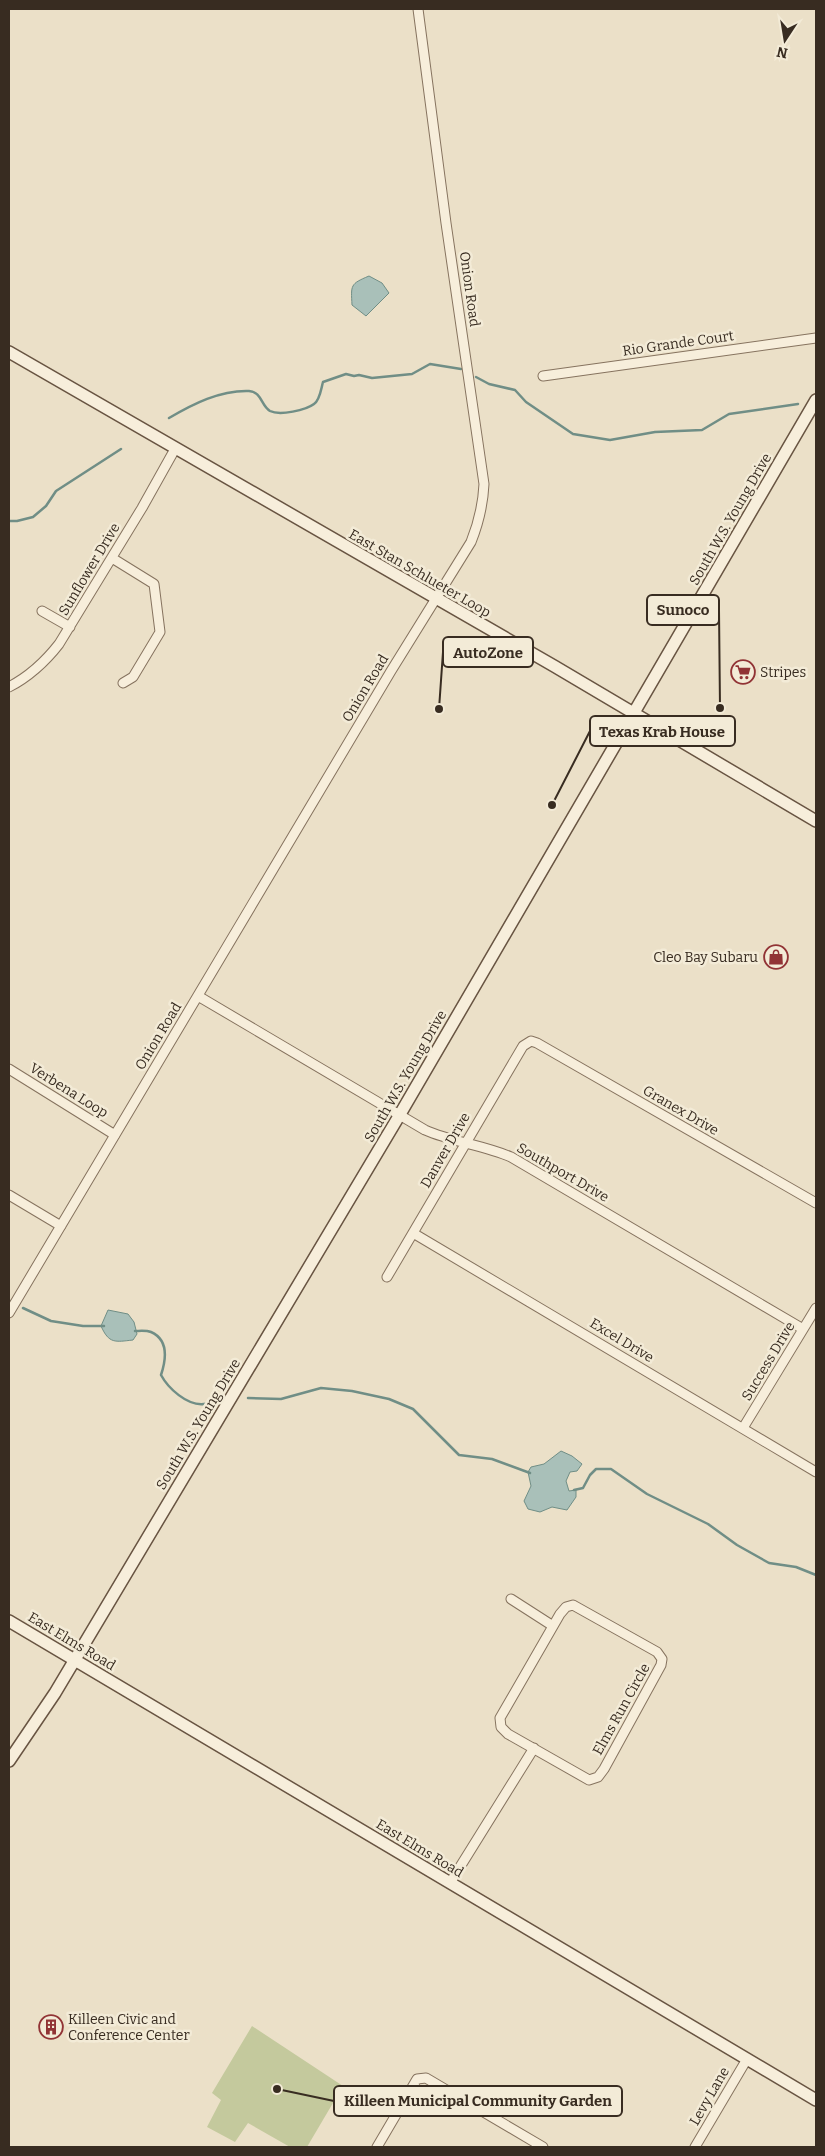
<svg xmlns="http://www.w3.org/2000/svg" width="825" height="2156" font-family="Bitter,serif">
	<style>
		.green { fill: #c4c99d }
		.water { fill: #a9c0b9; stroke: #708e86 }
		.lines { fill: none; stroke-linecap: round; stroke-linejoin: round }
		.stream { stroke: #708e86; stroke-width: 2.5 }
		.minor-casing { stroke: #86735f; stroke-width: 11 }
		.secondary-casing { stroke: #685442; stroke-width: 14 }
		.minor { stroke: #f7eedb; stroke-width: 9 }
		.secondary { stroke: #f7eedb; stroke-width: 11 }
		.labels { text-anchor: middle; stroke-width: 5; stroke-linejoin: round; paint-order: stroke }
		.street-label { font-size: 14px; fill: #382c21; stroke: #f3ebd7 }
		.poi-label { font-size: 14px; fill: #382c21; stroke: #f3ebd7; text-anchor: start }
		.leader { fill: none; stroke: #382c21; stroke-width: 2 }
		.callout-dot { fill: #382c21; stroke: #f3ebd7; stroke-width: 2 }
		.callout { fill: #f3ebd7; stroke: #382c21; stroke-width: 2 }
		.callout-label { font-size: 15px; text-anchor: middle; font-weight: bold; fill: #382c21 }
	</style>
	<rect width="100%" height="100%" fill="#ebe0c8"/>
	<path class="green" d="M252,2026L343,2086L307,2147H290L248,2123L235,2142L207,2127L221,2100L212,2093Z"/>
	<path class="water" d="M369,276L382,283L389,293L366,316L352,305C351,285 350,284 369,276Z
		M108,1310L128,1314L134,1322L137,1334L133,1340C115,1342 109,1344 101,1326Z
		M561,1451L572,1456L582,1464L577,1471L570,1472L566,1481L569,1491L576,1490V1497L567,1510L552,1507L540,1512L528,1509L524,1501L531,1486L528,1472L531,1467L544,1464Z"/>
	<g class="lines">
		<path class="stream" d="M476,377L489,384L515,390L526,402L573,434L610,440L655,432L702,430L729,414L798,404
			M169,418C193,404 220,390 249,391C262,392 261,406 270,411C280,416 306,410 314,404C320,400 321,389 323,382L346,374L354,376L359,375L372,378L412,374L430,364L461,369
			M9,521H17L33,517L46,506L56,491L121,449
			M9,1301H10
			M23,1308L51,1321L83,1326H104
			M135,1331C139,1331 146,1330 151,1332C169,1340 166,1360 161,1375C168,1388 187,1406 204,1404C208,1404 212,1401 216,1400
			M248,1398L281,1399L321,1388L352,1391L389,1399L413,1409L459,1455L492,1459L530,1473
			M574,1490L583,1488L590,1475L596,1469H611L647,1494L708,1524L737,1545L769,1563L796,1567L816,1575"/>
		<g class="minor-casing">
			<path id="minor" d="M543,376L816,338
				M112,558L154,584L160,632L133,677L123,683
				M42,611L70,627
				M9,687C30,676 45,662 59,644L142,508L175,449
				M198,996L425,1130C452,1142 483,1145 511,1157L803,1329
				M9,1069L115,1135
				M9,1195L61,1226
				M413,1233L816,1472
				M387,1277L523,1046L531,1041L537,1043L816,1203
				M9,1313L391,671L471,542C479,522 483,505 484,484L446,223L418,9
				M743,1428L816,1308
				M511,1599L553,1626
				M573,1605L657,1652L662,1659L661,1665L604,1769L598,1777L589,1780L508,1734L501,1727L500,1718L560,1614L566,1607Z
				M450,1883L534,1748
				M377,2147L417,2079L426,2078L543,2147
				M695,2147L747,2059"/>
		</g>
		<g class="secondary-casing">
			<path id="secondary" d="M9,352L554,666L816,821
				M9,1621L816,2100
				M9,1761L55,1693L399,1116L816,400"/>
		</g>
		<use href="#minor" class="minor"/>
		<use href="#secondary" class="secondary"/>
	</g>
	<defs>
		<g id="supermarket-ring" transform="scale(1.25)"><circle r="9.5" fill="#f3ebd7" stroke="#913335" stroke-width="1.5"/><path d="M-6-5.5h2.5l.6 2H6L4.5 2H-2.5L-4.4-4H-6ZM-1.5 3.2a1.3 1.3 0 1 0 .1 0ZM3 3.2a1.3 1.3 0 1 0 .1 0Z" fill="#913335"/></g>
		<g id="shop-ring" transform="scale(1.25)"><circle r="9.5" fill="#f3ebd7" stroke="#913335" stroke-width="1.5"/><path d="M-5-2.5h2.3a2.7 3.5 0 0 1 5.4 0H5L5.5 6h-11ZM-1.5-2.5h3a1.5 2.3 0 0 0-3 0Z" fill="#913335"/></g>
		<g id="building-ring" transform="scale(1.25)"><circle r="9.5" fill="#f3ebd7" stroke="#913335" stroke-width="1.5"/><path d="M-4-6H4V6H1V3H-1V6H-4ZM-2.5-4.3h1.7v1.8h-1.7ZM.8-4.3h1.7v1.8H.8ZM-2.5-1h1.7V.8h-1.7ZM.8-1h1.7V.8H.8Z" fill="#913335"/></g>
	</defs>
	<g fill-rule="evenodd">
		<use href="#supermarket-ring" x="743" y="672"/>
		<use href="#shop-ring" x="776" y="957"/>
		<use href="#building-ring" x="51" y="2027"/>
	</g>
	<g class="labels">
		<g class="street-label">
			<text transform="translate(470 289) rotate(82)" y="5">Onion Road</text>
			<text transform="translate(678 343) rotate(-8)" y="5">Rio Grande Court</text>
			<text transform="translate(730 519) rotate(-60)" y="5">South W.S. Young Drive</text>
			<text transform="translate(89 569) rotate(-59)" y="5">Sunflower Drive</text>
			<text transform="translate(420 573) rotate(30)" y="5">East Stan Schlueter Loop</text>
			<text transform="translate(365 688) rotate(-59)" y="5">Onion Road</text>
			<text transform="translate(158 1036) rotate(-59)" y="5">Onion Road</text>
			<text transform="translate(405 1076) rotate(-60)" y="5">South W.S. Young Drive</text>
			<text transform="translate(69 1090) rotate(32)" y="5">Verbena Loop</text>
			<text transform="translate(681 1110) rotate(30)" y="5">Granex Drive</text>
			<text transform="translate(445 1150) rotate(-60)" y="5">Danver Drive</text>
			<text transform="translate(563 1172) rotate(30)" y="5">Southport Drive</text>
			<text transform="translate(622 1340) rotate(31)" y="5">Excel Drive</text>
			<text transform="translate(768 1361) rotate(-59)" y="5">Success Drive</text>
			<text transform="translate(198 1424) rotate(-59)" y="5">South W.S. Young Drive</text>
			<text transform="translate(72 1641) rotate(31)" y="5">East Elms Road</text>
			<text transform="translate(621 1709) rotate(-61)" y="5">Elms Run Circle</text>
			<text transform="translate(420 1848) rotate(31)" y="5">East Elms Road</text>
			<text transform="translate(709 2096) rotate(-60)" y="5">Levy Lane</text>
		</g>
		<g class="poi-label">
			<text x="760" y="677">Stripes</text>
			<text x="758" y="962" text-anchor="end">Cleo Bay Subaru</text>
			<text x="68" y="2024">Killeen Civic and<tspan x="68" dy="16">Conference Center</tspan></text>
		</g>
	</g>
	<path class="leader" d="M720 708L719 610M439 709L443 652M552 805L590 731M277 2089L334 2101"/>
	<g class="callout-dot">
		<circle cx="720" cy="708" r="5"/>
		<circle cx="439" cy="709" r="5"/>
		<circle cx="552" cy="805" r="5"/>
		<circle cx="277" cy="2089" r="5"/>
	</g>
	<g class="callout">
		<rect x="647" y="595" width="72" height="30" rx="5"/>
		<rect x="443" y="637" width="90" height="30" rx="5"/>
		<rect x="590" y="716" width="145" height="30" rx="5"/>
		<rect x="334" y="2086" width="288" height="30" rx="5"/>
	</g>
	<g class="callout-label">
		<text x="683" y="615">Sunoco</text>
		<text x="488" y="658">AutoZone</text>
		<text x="662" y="737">Texas Krab House</text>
		<text x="478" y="2106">Killeen Municipal Community Garden</text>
	</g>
	<rect width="825" height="2156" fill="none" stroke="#382c21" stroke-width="20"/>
	<g transform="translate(785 40) rotate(192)" stroke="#f3ebd7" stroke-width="4" paint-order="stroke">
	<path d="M0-4L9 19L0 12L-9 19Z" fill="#382c21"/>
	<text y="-8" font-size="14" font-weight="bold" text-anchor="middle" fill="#382c21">N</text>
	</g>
</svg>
